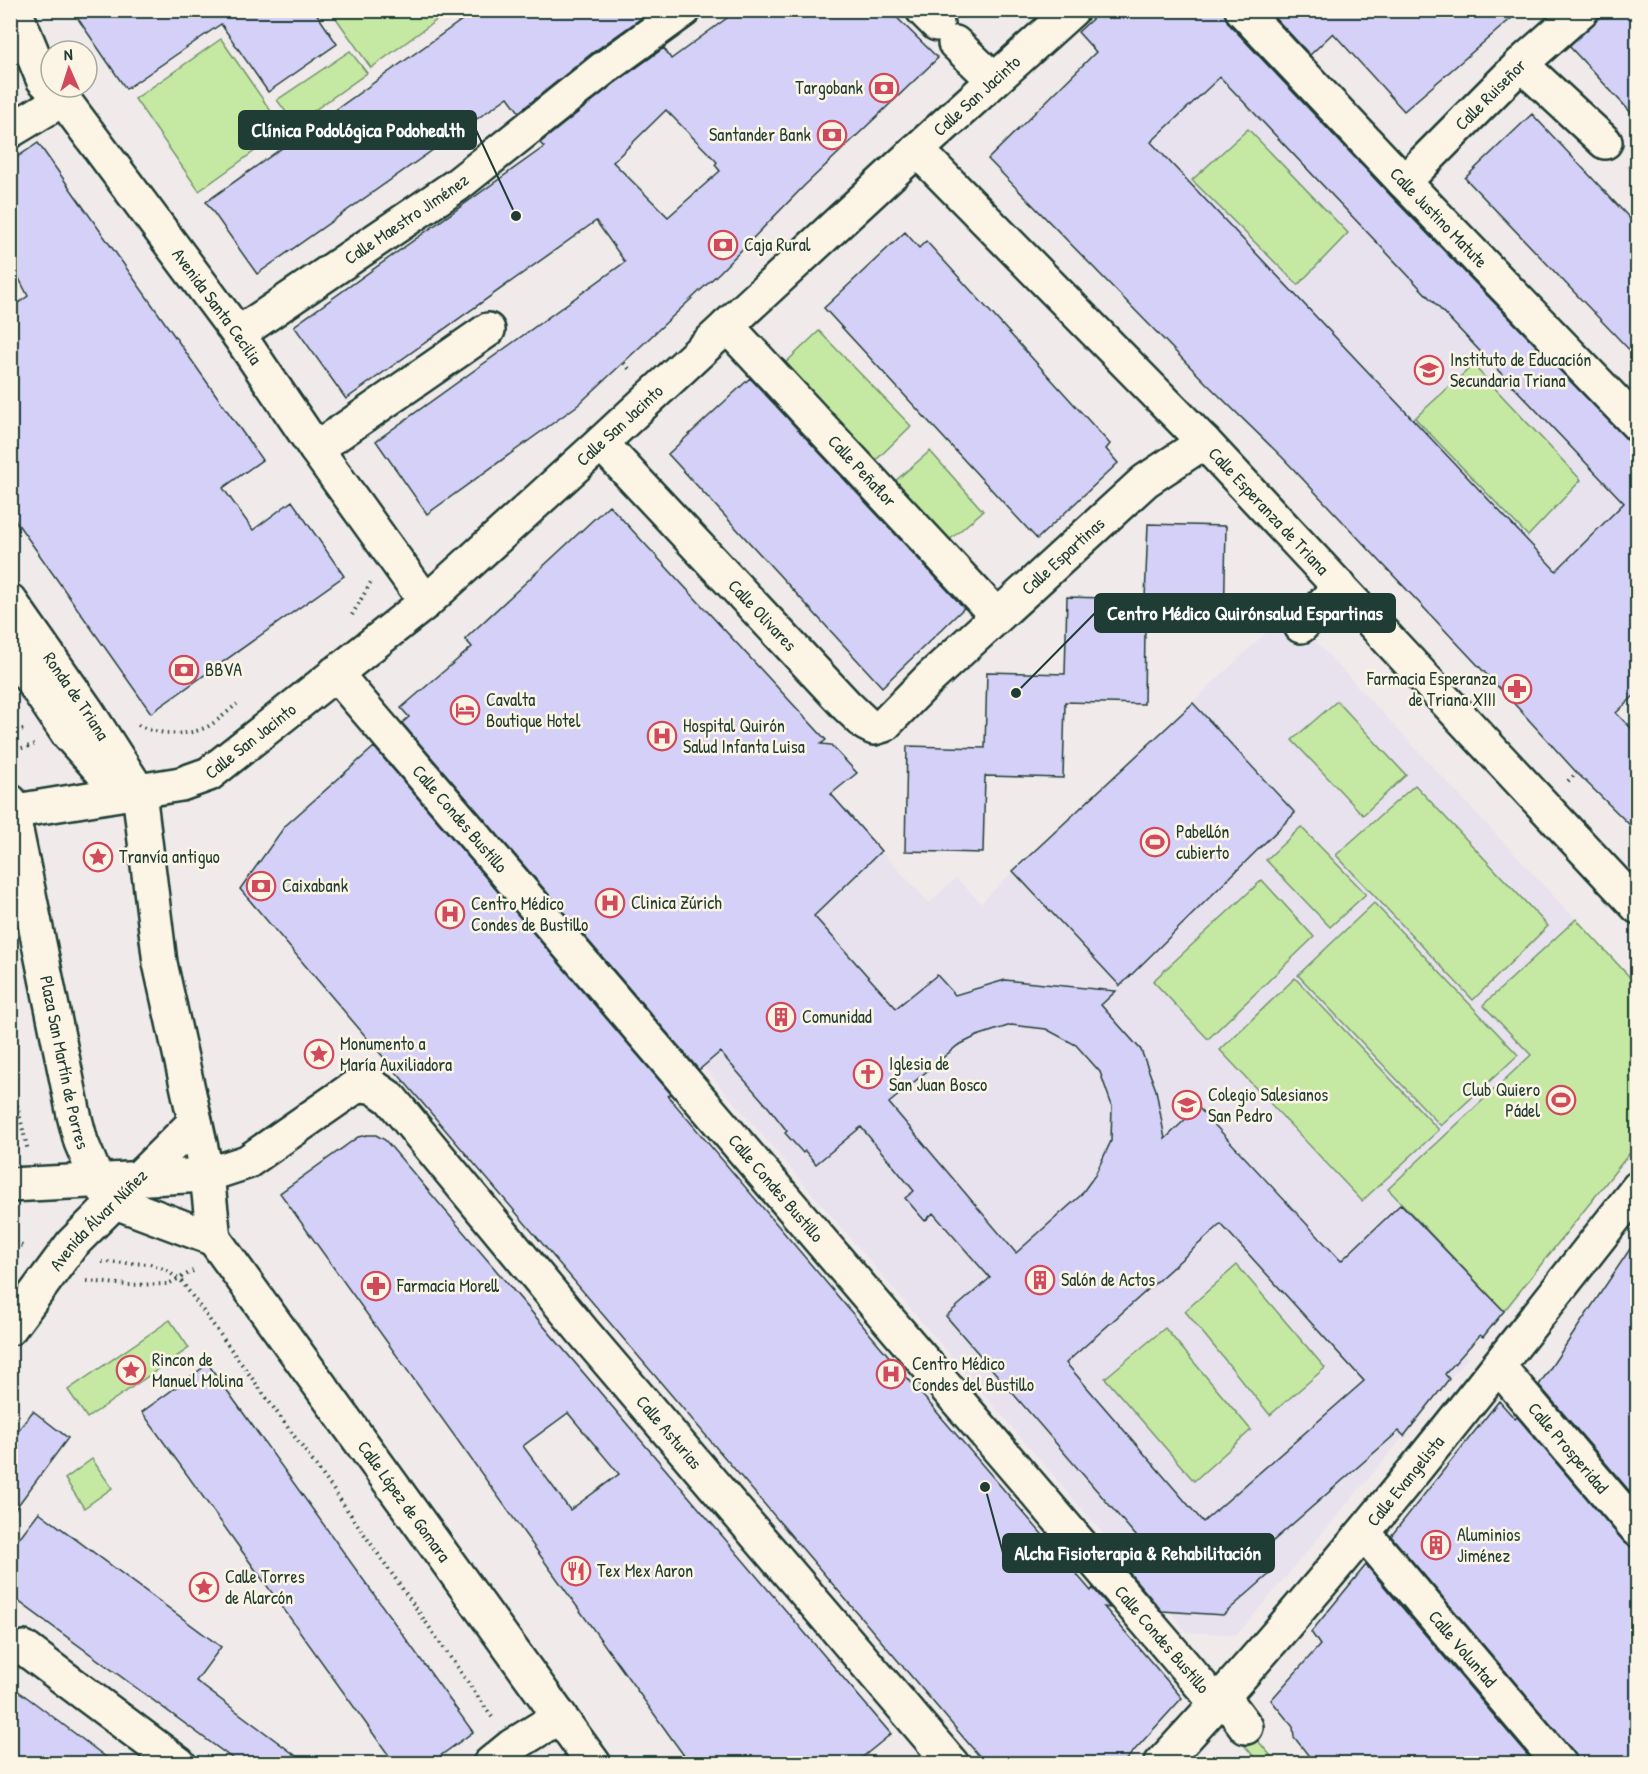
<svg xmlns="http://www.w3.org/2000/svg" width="1648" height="1774" font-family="'Patrick Hand',sans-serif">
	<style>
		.built { fill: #e8e2ef }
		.green { fill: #c5e9a3; stroke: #72936c; stroke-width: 1.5 }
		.building { fill: #d5d0f8; stroke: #1f3d34; stroke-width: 1.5; fill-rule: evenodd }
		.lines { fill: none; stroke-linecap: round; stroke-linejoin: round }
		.minor-casing { stroke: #1f3d34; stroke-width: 38 }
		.major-casing { stroke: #1f3d34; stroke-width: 38 }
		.path { stroke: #1f3d34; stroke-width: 4; stroke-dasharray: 1.5 4.5; stroke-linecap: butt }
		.minor { stroke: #fcf5e5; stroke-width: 33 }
		.major { stroke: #fcf5e5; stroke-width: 33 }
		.labels { text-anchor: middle; stroke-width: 5; stroke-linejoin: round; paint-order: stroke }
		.poi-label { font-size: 18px; fill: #1f3d34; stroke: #fcf5e5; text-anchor: start }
		.street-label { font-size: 18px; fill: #1f3d34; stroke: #fcf5e5 }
		.leader { fill: none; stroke: #1f3d34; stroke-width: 2 }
		.callout-dot { fill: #1f3d34; stroke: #fcf5e5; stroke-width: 2 }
		.callout { fill: #1f3d34; stroke: #1f3d34; stroke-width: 2 }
		.callout-label { font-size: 20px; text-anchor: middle; font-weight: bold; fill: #fff }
	</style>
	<rect width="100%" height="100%" fill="#f0eaeb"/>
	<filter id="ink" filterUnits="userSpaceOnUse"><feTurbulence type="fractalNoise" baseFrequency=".0167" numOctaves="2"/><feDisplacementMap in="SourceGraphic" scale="12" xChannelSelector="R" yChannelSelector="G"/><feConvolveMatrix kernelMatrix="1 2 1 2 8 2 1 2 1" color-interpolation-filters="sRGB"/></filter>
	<g filter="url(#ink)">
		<path class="built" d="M1221,11L1637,451L1590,678L1039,108L1128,20Z
			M1288,612L1637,985V1144L1483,1337L1480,1335L1464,1353L1468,1358L1449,1379L1404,1436L1237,1635L1187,1632L703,1066L797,931L881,851L929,903L956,878L981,903L1013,871Z"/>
		<path class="green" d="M331,11H449L371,68Z
			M221,39L284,130L199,191L135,99Z
			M350,51L367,73L295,124L277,100Z
			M1248,129L1348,233L1298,285L1192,180Z
			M819,331L911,426L873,463L780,368Z
			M1473,365L1581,480L1528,536L1415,418Z
			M930,451L983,511L947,542L894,482Z
			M1337,701L1406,775L1363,815L1292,740Z
			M1415,785L1548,926L1473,1000L1336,855Z
			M1301,827L1366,894L1330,927L1266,860Z
			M1262,880L1314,937L1208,1039L1153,981Z
			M1374,903L1518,1055L1441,1126L1298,975Z
			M1576,919L1637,985V1144L1504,1311L1388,1189L1531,1055L1483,1005Z
			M1295,978L1439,1130L1362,1201L1220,1050Z
			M1237,1265L1325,1368L1270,1415L1185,1311Z
			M170,1320L189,1348L87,1418L68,1390Z
			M1165,1328L1251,1430L1194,1481L1105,1378Z
			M92,1459L112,1488L84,1508L65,1479Z
			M1253,1735L1277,1763H1259L1245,1746Z"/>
		<path class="building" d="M72,10H314L337,44L268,92L221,24L126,89Z
			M476,10H638L643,17L592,53L519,112L508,97L257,274L206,202Z
			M738,10H889L938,58L804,186L720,272L578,405L427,514L376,441L625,262L596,221L346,399L294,326L544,147L540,143L615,83L664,48L671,59ZM666,110L717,162L715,165L720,171L668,217L613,162Z
			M1102,10H1224L1228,23L1390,195L1638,451V692L1616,713L1638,735V833L1577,773L1519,709L1282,457L1206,383L988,159L1096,52L1078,32ZM1220,77L1624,503L1556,571L1151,142Z
			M1268,10H1521L1404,111L1333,33L1310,55Z
			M1607,10H1638V120L1569,46Z
			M1532,114L1638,227V359L1465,178Z
			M38,143L262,460L223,488L253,530L292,501L344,576L151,713L10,513V309L28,296L10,261V162Z
			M905,232L919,248L926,241L1110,444L1106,449L1118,463L1037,539L824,308Z
			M750,378L964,608L882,687L668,454Z
			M609,505L826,740L821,744L831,745L857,773L831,794L881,851L814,916L896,1008L937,975L955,995L1005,980L1116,991L1101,1005L1141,1050L1156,1090L1165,1139L1198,1107L1341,1261L1401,1204L1504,1311L1483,1337L1480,1335L1445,1374L1449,1379L1404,1436L1399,1431L1257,1555L1272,1572L1223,1615L1162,1611L1121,1563L1143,1544L946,1316L990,1278L933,1213L925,1221L905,1198L914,1191L861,1127L816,1164L805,1151L803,1153L785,1133L787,1131L769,1108L720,1052L699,1070L402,723L409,717L401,708L472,647L465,639ZM1011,1025L1046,1029L1076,1045L1100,1072L1112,1106L1111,1141L1095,1175L1080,1196L1016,1253L889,1103L957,1046L977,1036ZM1221,1224L1364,1381L1203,1522L1066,1363Z
			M1148,524L1226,526L1224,630L1145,628L1144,704L1065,702L1063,778L985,776L983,853L905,851L907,746L985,748L987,672L1065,674L1067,597L1145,599Z
			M1193,703L1295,813L1120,986L1013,871Z
			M374,747L671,1094L668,1096L892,1360L1091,1591L1093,1588L1110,1608L1104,1607L1182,1698L1122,1764H986L240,889L285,826Z
			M367,1135H376L385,1140L392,1148L891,1734L854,1764H690L280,1193L358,1137ZM568,1413L619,1474L570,1510L523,1446Z
			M1638,1237V1501L1539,1385Z
			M208,1364L473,1732L429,1764H395L142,1412Z
			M1499,1401L1515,1419L1517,1417L1624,1542L1631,1547L1638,1548V1764H1578L1574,1752L1391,1536Z
			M33,1411L68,1438L10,1516V1441Z
			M39,1512L221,1647L196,1681L307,1764H240L10,1595V1550Z
			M1366,1565L1535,1764H1315L1294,1737L1293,1727L1271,1700L1320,1645L1311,1632Z
			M10,1685L36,1704L115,1764H10Z"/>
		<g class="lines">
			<g class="minor-casing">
				<g id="minor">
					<path id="s1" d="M11,10L20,23L43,79L63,99L238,334L316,449L426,602"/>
					<path d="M923,10L937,24"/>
					<path id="s2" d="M1242,10L1404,182L1638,425"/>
					<path d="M955,43L994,80"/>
					<path d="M1521,64L1605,142"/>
					<path d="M10,131L63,99"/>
					<path id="s3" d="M917,150L1204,442L1638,907"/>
					<path id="s4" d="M1404,182L1521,64L1582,10"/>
					<path id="s5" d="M727,326L997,616"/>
					<path id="s6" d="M238,334L457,185L604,68L684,10"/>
					<path id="s7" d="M601,443L847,706L866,724L874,728L884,725L929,679L1145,481L1204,442"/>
					<path d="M316,449L488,330"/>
					<path d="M1301,626L1340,587"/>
					<path d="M10,648L68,734L106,776L128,794"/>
					<path id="s8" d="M335,673L1217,1704"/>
					<path id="s9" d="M10,812L181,784L209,774L426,602L601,443L917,150L1072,10"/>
					<path id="s10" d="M10,1185L207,1175L247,1162L359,1084L374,1087L390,1098L584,1333L952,1764"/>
					<path id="s11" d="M10,1328L72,1244L195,1122"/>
					<path id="s12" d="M1498,1366L1638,1530"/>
					<path id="s13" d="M1364,1533L1560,1764"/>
					<path d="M24,1648L179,1764"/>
					<path d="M1223,1696L1246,1727"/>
					<path d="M490,1764L512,1746L560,1716"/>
					<path id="s14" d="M1161,1764C1331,1582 1484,1384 1638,1188"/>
				</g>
			</g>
			<g class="major-casing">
				<g id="major">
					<path id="s15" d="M10,601L87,711L139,792L160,963L207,1175L214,1239"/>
					<path id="s16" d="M10,801L74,1115L81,1142L97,1180L113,1201L214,1239"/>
					<path id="s17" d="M214,1239L594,1764"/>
				</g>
			</g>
			<path class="path" d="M1629,165L1638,173
				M624,363L631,371
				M352,615L371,582
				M138,725C159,735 185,737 207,727C218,721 228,711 237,704
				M1628,725L1638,716
				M10,732L24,729
				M10,751L34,745
				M1568,781L1577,773
				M10,1076L28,1151
				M10,1240L26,1248
				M102,1262L150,1264L166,1270L182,1282L332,1488L492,1717
				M87,1281L128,1285L168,1284L193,1271"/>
			<use href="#minor" class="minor"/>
			<use href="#major" class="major"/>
		</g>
	</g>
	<defs>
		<g id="bank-ring" transform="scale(1.5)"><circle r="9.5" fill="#fcf5e5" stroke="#d1495b" stroke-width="1.5"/><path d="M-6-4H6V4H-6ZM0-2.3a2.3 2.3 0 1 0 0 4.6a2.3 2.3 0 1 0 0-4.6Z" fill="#d1495b"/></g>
		<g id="school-ring" transform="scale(1.5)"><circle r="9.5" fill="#fcf5e5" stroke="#d1495b" stroke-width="1.5"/><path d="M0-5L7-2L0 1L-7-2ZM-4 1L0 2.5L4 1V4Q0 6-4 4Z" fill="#d1495b"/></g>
		<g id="pharmacy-ring" transform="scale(1.5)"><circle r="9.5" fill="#fcf5e5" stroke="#d1495b" stroke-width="1.5"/><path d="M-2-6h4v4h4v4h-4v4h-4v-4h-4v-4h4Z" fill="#d1495b"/></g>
		<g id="hotel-ring" transform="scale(1.5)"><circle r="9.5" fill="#fcf5e5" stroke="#d1495b" stroke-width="1.5"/><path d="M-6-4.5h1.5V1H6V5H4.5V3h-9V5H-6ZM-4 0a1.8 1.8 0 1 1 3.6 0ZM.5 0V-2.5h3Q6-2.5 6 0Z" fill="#d1495b"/></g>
		<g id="hospital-ring" transform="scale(1.5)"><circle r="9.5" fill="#fcf5e5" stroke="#d1495b" stroke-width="1.5"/><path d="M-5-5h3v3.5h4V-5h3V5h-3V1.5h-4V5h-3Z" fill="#d1495b"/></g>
		<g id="stadium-ring" transform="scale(1.5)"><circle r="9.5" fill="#fcf5e5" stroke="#d1495b" stroke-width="1.5"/><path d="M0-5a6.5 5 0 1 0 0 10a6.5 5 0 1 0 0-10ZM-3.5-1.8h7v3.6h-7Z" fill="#d1495b"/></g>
		<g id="sight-ring" transform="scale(1.5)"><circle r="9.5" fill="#fcf5e5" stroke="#d1495b" stroke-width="1.5"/><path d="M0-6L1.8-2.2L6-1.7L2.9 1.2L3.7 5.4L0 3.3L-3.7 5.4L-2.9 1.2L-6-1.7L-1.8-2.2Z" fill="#d1495b"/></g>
		<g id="building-ring" transform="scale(1.5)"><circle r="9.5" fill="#fcf5e5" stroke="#d1495b" stroke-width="1.5"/><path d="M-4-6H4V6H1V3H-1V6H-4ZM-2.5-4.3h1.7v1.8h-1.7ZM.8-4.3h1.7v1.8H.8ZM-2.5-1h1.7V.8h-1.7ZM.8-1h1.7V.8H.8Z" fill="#d1495b"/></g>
		<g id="church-ring" transform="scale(1.5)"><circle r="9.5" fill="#fcf5e5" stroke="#d1495b" stroke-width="1.5"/><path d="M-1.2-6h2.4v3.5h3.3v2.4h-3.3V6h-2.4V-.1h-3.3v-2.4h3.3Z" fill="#d1495b"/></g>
		<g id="restaurant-ring" transform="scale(1.5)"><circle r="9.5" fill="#fcf5e5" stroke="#d1495b" stroke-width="1.5"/><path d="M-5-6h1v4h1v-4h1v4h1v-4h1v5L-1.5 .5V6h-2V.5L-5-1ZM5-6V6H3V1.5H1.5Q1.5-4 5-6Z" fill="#d1495b"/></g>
	</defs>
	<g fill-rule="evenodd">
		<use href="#bank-ring" x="884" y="88"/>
		<use href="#bank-ring" x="832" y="135"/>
		<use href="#bank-ring" x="723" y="245"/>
		<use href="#school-ring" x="1429" y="370"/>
		<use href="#bank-ring" x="184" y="670"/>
		<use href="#pharmacy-ring" x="1517" y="689"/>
		<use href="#hotel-ring" x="465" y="710"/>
		<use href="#hospital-ring" x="662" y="736"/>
		<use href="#stadium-ring" x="1155" y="842"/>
		<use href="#sight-ring" x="98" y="857"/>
		<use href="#bank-ring" x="261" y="886"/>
		<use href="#hospital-ring" x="610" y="903"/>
		<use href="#hospital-ring" x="450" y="914"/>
		<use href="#building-ring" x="781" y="1017"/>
		<use href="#sight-ring" x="319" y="1054"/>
		<use href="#church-ring" x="868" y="1074"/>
		<use href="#stadium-ring" x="1561" y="1100"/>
		<use href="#school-ring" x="1187" y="1105"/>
		<use href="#building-ring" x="1040" y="1280"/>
		<use href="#pharmacy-ring" x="376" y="1286"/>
		<use href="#sight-ring" x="131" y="1370"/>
		<use href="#hospital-ring" x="891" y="1374"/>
		<use href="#building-ring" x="1436" y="1545"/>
		<use href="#restaurant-ring" x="576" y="1571"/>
		<use href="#sight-ring" x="204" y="1587"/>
	</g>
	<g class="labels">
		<g class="poi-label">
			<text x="863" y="94" text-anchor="end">Targobank</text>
			<text x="811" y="141" text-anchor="end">Santander Bank</text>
			<text x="744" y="251">Caja Rural</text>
			<text x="1450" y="366">Instituto de Educación<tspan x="1450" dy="21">Secundaria Triana</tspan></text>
			<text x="205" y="676">BBVA</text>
			<text x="1496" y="685" text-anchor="end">Farmacia Esperanza<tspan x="1496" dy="21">de Triana XIII</tspan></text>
			<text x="486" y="706">Cavalta<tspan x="486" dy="21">Boutique Hotel</tspan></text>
			<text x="683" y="732">Hospital Quirón<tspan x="683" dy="21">Salud Infanta Luisa</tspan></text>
			<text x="1176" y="838">Pabellón<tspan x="1176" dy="21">cubierto</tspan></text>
			<text x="119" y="863">Tranvía antiguo</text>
			<text x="282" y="892">Caixabank</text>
			<text x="631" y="909">Clinica Zúrich</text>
			<text x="471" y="910">Centro Médico<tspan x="471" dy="21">Condes de Bustillo</tspan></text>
			<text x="802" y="1023">Comunidad</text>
			<text x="340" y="1050">Monumento a<tspan x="340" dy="21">María Auxiliadora</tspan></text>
			<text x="889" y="1070">Iglesia de<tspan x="889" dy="21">San Juan Bosco</tspan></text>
			<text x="1540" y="1096" text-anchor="end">Club Quiero<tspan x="1540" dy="21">Pádel</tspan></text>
			<text x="1208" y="1101">Colegio Salesianos<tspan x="1208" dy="21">San Pedro</tspan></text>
			<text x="1061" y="1286">Salón de Actos</text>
			<text x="397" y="1292">Farmacia Morell</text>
			<text x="152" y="1366">Rincon de<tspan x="152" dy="21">Manuel Molina</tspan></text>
			<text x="912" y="1370">Centro Médico<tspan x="912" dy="21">Condes del Bustillo</tspan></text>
			<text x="1457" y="1541">Aluminios<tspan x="1457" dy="21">Jiménez</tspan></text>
			<text x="597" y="1577">Tex Mex Aaron</text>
			<text x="225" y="1583">Calle Torres<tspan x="225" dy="21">de Alarcón</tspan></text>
		</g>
		<g class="street-label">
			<text dy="6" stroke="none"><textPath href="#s9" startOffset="1228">Calle San Jacinto</textPath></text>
			<text dy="6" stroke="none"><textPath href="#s4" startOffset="123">Calle Ruiseñor</textPath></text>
			<text dy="6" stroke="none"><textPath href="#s6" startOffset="204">Calle Maestro Jiménez</textPath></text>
			<text dy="6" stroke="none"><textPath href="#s2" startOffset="286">Calle Justino Matute</textPath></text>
			<text dy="6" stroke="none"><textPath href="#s1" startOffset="363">Avenida Santa Cecilia</textPath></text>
			<text dy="6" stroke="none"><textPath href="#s9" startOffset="742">Calle San Jacinto</textPath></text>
			<text dy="6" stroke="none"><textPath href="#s5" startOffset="198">Calle Peñaflor</textPath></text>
			<text dy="6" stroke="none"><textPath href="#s3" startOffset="504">Calle Esperanza de Triana</textPath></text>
			<text dy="6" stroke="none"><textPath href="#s7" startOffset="652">Calle Espartinas</textPath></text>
			<text dy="6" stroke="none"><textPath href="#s7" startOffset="236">Calle Olivares</textPath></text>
			<text dy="6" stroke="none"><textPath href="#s15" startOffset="116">Ronda de Triana</textPath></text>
			<text dy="6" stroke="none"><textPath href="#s9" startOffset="256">Calle San Jacinto</textPath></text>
			<text dy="6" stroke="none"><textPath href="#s8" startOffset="192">Calle Condes Bustillo</textPath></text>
			<text dy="6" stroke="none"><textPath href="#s16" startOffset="267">Plaza San Martín de Porres</textPath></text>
			<text dy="6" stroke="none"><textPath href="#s8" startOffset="678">Calle Condes Bustillo</textPath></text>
			<text dy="6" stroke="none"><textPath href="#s11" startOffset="140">Avenida Álvar Núñez</textPath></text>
			<text dy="6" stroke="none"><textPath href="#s10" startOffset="846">Calle Asturias</textPath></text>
			<text dy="6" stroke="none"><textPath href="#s12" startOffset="108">Calle Prosperidad</textPath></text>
			<text dy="6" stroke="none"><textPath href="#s14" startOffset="374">Calle Evangelista</textPath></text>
			<text dy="6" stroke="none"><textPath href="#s17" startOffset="324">Calle López de Gomara</textPath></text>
			<text dy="6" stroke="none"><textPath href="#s8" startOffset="1272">Calle Condes Bustillo</textPath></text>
			<text dy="6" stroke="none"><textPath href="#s13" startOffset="152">Calle Voluntad</textPath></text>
		</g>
	</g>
	<path class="leader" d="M516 216L476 130M1016 693L1095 613M985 1487L1003 1553"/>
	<g class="callout-dot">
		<circle cx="516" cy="216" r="6"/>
		<circle cx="1016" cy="693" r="6"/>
		<circle cx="985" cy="1487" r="6"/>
	</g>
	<g class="callout">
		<rect x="239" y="111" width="237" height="38" rx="6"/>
		<rect x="1095" y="594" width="300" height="38" rx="6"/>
		<rect x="1003" y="1534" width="271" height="38" rx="6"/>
	</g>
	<g class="callout-label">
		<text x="358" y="137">Clínica Podológica Podohealth</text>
		<text x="1245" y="620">Centro Médico Quirónsalud Espartinas</text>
		<text x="1138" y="1560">Alcha Fisioterapia &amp; Rehabilitación</text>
	</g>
	<rect width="1648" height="1774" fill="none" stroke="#fcf5e5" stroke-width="36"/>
	<rect x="18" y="18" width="1612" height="1738" fill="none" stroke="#1f3d34" stroke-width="2" filter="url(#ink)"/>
	<g transform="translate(69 69) rotate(357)"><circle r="28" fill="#fcf5e5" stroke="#a4ab9e" stroke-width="1.5"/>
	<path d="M0-4.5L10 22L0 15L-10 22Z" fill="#d1495b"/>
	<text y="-9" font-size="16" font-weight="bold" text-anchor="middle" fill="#1f3d34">N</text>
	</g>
</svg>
